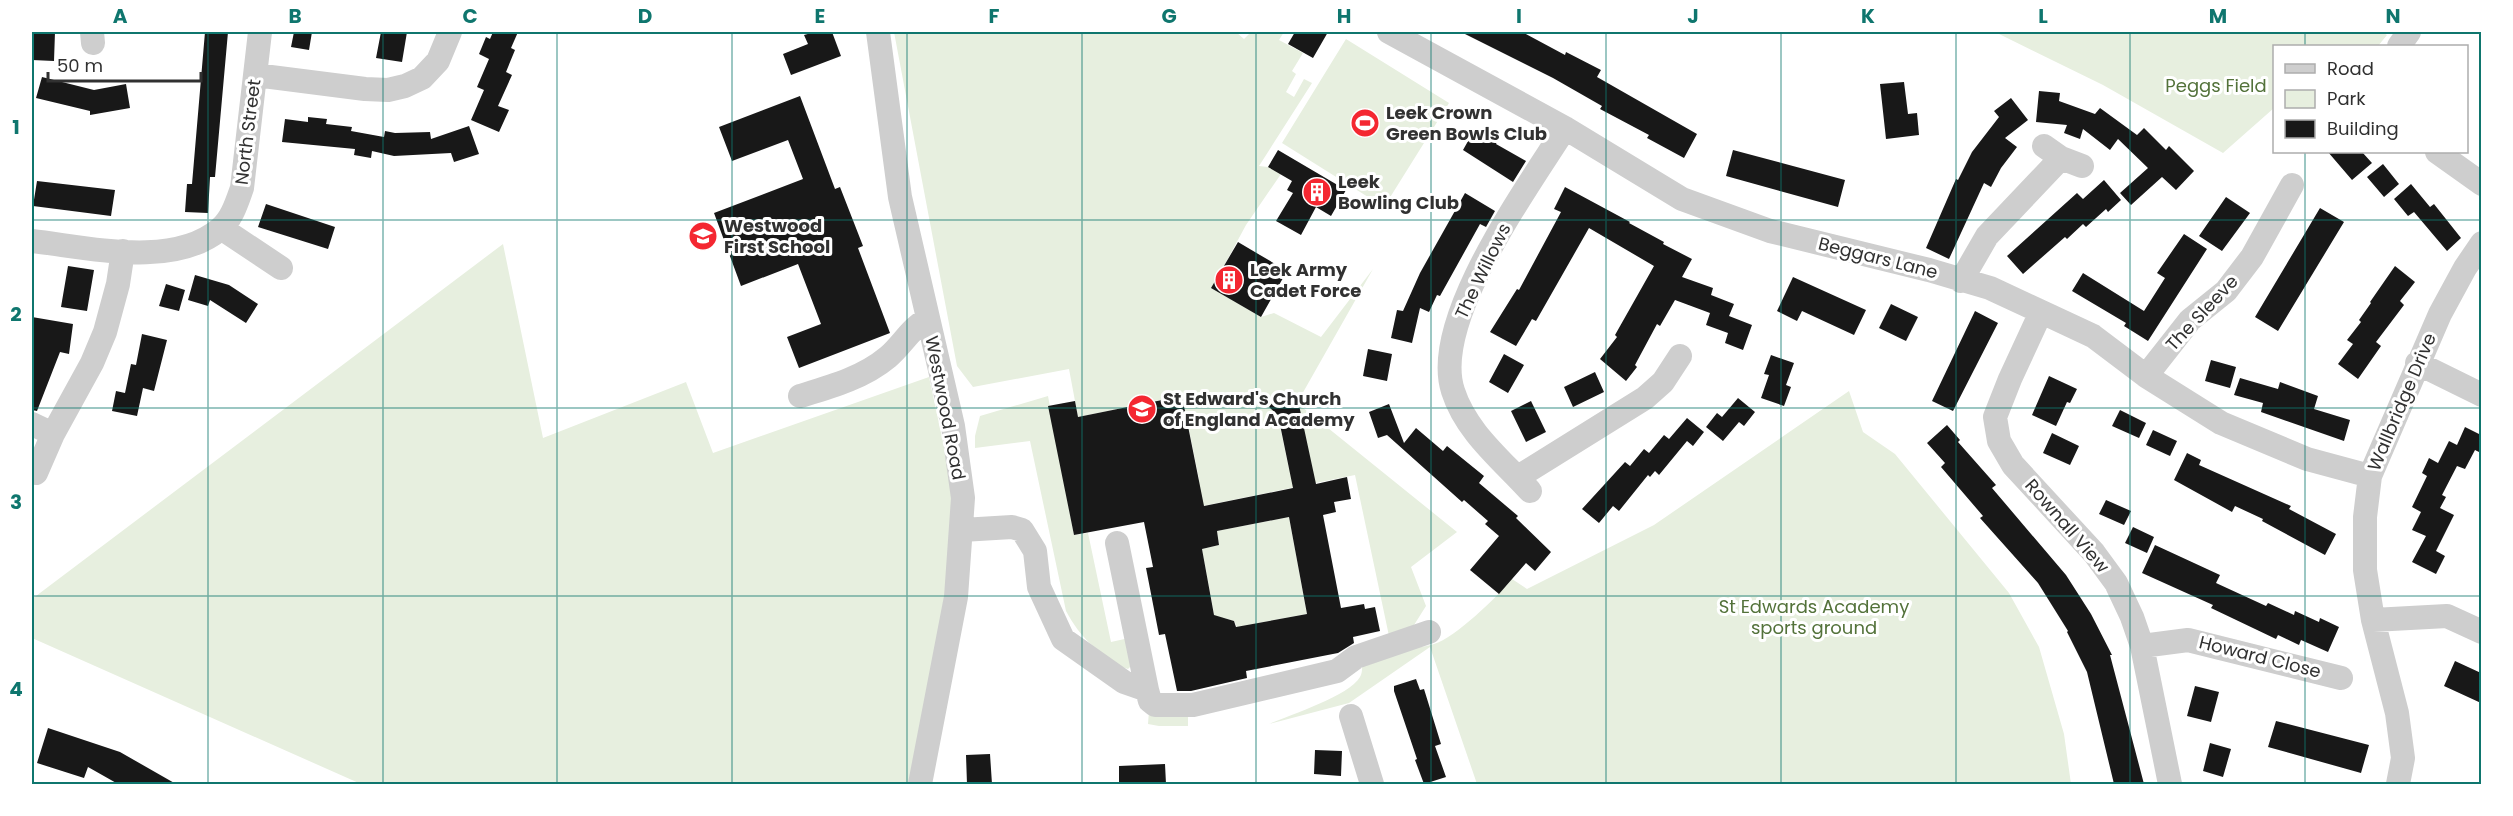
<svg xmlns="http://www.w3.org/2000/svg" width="2513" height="816" font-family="Poppins,sans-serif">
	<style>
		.green { fill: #e7efdf; fill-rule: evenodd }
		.building { fill: #181818; fill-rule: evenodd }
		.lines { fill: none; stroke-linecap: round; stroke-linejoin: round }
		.minor { stroke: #cecece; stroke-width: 24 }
		.grid { fill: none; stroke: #0f766e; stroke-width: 1.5; stroke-opacity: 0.55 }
		.labels { text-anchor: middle; stroke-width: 6; stroke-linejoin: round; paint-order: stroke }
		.park-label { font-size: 18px; fill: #53723a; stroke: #fff }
		.poi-label { font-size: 18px; font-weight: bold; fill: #313131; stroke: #fff; text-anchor: start }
		.street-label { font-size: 18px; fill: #313131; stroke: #fff }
		.neatline { fill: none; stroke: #0f766e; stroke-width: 2 }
		.grid-label { font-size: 20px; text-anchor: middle; font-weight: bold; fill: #0f766e }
	</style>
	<rect width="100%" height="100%" fill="#fff"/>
	<path class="green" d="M894,32H1236L1244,39L1251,32H1284L1279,40L1303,53L1292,71L1296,74L1286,92L1294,97L1304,79L1312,83L1259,166L1268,167L1281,174L1246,225L1212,288L1261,317L1274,313L1321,337L1373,269L1297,403L1457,532L1411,567L1426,606L1409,633L1389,636L1355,475L1193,508L1199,479L1182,396L1078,417L1069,369L973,387L957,366ZM1282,391L1297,403L1283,419L1269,407ZM1302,421L1289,469L1280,426Z
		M1995,32H2382L2387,35L2378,46H2274V108L2223,153L2103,85Z
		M1346,39L1449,103L1384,207L1282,143Z
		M503,244L543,438L686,382L713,453L929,377L962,530L917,784H361L32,638V599Z
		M1849,391L1863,432L1895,454L2009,593L2039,647L2064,734L2071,784H1477L1430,647L1349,703L1269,724C1290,715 1349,696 1360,677C1363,672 1362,665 1362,659C1385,648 1410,651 1434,644C1455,638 1498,596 1512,579L1527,589L1654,525Z
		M1048,396L1074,535L1088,533L1111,642L1129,638L1131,666L1128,669L1122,667C1096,650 1081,639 1066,611L1030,441L975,448V436L980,416Z
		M1289,517L1307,614L1237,627L1234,621L1224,618L1215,620L1202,549L1219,545L1217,531Z
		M1149,711L1188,713V726H1159L1148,724Z"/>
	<path class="building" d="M32,32H55L54,61L32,60Z
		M205,32H228L215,177H210L208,213L185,212L187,184H192Z
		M294,32H312L309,50L291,47Z
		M381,32H407L402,62L376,58Z
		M493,32H518L511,48L515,50L506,72L512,75L498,106L509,110L499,132L471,120L484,90L477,87L489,59L479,54L486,37L490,39Z
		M815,32H832L841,56L791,75L783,54L808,44L804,35Z
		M1295,32H1328L1313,58L1288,44Z
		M1461,32H1522L1565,55L1566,52L1601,70L1597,77L1697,134L1684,158L1647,138L1649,135L1600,109L1602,106L1553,78Z
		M42,77L94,90L126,84L130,108L90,115V111L36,98Z
		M1904,82L1908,114L1917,113L1919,135L1886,139L1880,84Z
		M2039,91L2060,93L2059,101L2095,114L2100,108L2137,135L2144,128L2166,150L2169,146L2194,171L2176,190L2162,177L2131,205L2120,193L2148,168L2118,139L2110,150L2083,129L2080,139L2064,133L2067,125L2036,122Z
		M800,96L835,189L840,187L863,246L858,248L890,333L799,368L787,337L821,324L798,264L741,286L714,213L803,179L788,140L732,161L719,127Z
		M2011,98L2028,120L2005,138L2017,147L2001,168L1991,187L1984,183L1949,259L1926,248L1956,179L1958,180L1972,152L1999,117L1994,111Z
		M308,117L327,119L326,124L352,127L351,131L384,137L385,131L395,133L430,132L431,139L469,126L479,154L454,162L451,153L394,156L372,151L371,158L354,155L355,149L282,142L285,119L308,122Z
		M1476,127L1498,140L1496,144L1526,161L1513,182L1463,150Z
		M1278,150L1346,190L1331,216L1316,207L1301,235L1276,221L1293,193L1287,190L1292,181L1268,167Z
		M1733,150L1845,180L1838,207L1726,176Z
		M2328,152H2362L2372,163L2352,180Z
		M2383,164L2399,184L2384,197L2367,177Z
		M2104,180L2121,200L2108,212L2106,209L2086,227L2083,224L2067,239L2065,237L2023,274L2007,256L2077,193L2083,199Z
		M37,181L115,190L111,216L33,206Z
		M2411,184L2430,207L2434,204L2461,238L2447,251L2414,212L2408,216L2394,199Z
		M1565,187L1630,222L1629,223L1664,242L1663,244L1692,259L1682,277L1713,288L1711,295L1734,304L1729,316L1752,325L1743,350L1725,343L1728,333L1706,325L1710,313L1675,300L1660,326L1657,324L1635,365L1637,367L1626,381L1600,359L1617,337L1615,335L1654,266L1589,228L1536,321L1532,319L1516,346L1490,332L1517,289L1519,290L1561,212L1554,209Z
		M1465,193L1495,211L1486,227L1480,224L1440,296L1437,295L1429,312L1420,308L1412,343L1391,338L1397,310L1403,311L1420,273Z
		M2226,197L2250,213L2222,251L2199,236Z
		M266,204L335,227L328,249L258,227Z
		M2320,208L2344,222L2278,331L2255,317Z
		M2184,234L2207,249L2148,341L2124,326L2126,323L2072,291L2083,273L2144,311L2165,278L2157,273Z
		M1238,242L1287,271L1261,317L1211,288Z
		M68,266L94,270L87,311L61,307Z
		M2395,266L2415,282L2400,301L2404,305L2376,342L2381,346L2358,379L2338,364L2353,344L2347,340L2361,322L2359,320L2371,303L2370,302Z
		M195,275L229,285L258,304L246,323L210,300L208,306L188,300Z
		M1793,277L1866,310L1854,335L1802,311L1797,321L1777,311Z
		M166,284L185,290L179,311L159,306Z
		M1891,304L1918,317L1906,341L1879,328Z
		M1975,311L1998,323L1953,411L1932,401Z
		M32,317L73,324L69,354L60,352L37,411L32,410Z
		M142,334L167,340L154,391L143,388L137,416L112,411L116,391L125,393L131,364L136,365Z
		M1368,349L1392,354L1387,381L1363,376Z
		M1504,354L1524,365L1508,393L1489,382Z
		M1771,355L1794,363L1786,385L1791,387L1784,406L1761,398L1769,375L1764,374Z
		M2211,360L2236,367L2230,388L2205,381Z
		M1595,372L1604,392L1573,407L1564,387Z
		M2049,376L2077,389L2070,403L2067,402L2056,426L2032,415Z
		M2240,378L2278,389L2280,382L2318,396L2314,409L2350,420L2344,441L2261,412L2263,403L2234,395Z
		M1282,391L1299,405L1316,484L1347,477L1351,499L1334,502L1336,512L1323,515L1341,608L1364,604L1365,609L1375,607L1380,631L1353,637L1354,643L1338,653L1246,671L1247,678L1191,691H1177L1165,634L1159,635L1146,568L1153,567L1144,522L1074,535L1048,406L1075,401L1078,417L1182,396L1204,506L1293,488L1278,415L1269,407ZM1289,517L1307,614L1236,627L1234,621L1214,615L1202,549L1219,545L1217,531Z
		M1738,398L1755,412L1744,426L1739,422L1723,441L1706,427L1717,413L1722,417Z
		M1531,401L1546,432L1526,442L1511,411Z
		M1389,404L1404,443L1416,428L1443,451L1447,446L1484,476L1479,483L1518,516L1516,518L1551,552L1535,571L1526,563L1499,594L1470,570L1499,536L1485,524L1488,521L1464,500L1462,502L1387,435L1378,438L1369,412Z
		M2120,410L2146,423L2139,438L2112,426Z
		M1687,418L1704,432L1693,446L1687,441L1659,475L1655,471L1650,477L1648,475L1619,511L1613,506L1599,523L1582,509L1625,462L1630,466L1644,449L1649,453L1664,435L1669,439Z
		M1947,425L1960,440L1958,442L1996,485L1992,488L2066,575L2091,614L2112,655H2110L2144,784H2114L2087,672L2067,632L2068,631L2038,583L1980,518L1983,516L1941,467L1945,463L1927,443Z
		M2465,427L2481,435V453L2475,450L2465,469L2457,466L2442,495L2446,497L2440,508L2454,515L2436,551L2445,556L2436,574L2412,562L2426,536L2412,530L2421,512L2412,507L2427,476L2422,473L2429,458L2438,463L2449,441L2457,445Z
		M2153,430L2177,441L2170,456L2146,445Z
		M2052,433L2079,446L2070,465L2043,453Z
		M2187,453L2201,460L2199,465L2291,506L2289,509L2336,534L2325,555L2262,521L2263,519L2235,506L2232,512L2174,480Z
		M2106,500L2131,511L2124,525L2099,514Z
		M2133,527L2154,537L2147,553L2125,543Z
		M2155,545L2220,575L2216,583L2266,606L2268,603L2294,615L2295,611L2319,622L2320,618L2339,627L2328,652L2301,640L2299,645L2278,635L2276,639L2211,608L2213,605L2142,573Z
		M2455,661L2481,673V703L2444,686Z
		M1416,679L1420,690L1424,689L1441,744L1435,746L1446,777L1424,784L1415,760L1417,759L1394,691V686Z
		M2195,686L2219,692L2211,722L2187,716Z
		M2276,721L2369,745L2361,773L2268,747Z
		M48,728L120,752L176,784H118L88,767L84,778L37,763Z
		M2210,743L2231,749L2223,777L2203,771Z
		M1315,750L1342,751L1341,776L1314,774Z
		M990,754L992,784H967L966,755Z
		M1165,764L1166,784H1119V766Z"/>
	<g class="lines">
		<path class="minor" d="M92,32L93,43
			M878,32L900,197L953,426L963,498L956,597L920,784
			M1389,32L1565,128L1682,199L1770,231L1929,270L1990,288L2093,336L2146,376L2221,423L2307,459L2370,476
			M2399,46L2409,32
			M255,75L365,89L388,90L405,86L422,78L438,61L450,32
			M2044,146L2061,158L2082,166
			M2437,152L2482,184
			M221,228L281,268
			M32,241C87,247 173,269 220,229C232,219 237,202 242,188L260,32
			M1961,281L1987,236L2061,158
			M2041,312L2010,379L1995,417L1999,441L2013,465L2094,553L2116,583L2132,617L2142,646L2170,784
			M2417,363L2482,395
			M2146,376L2190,320L2226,291L2252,257L2292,185
			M800,396C830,387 863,378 888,357C903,344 910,329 927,319
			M32,424L53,434
			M36,473L53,434L92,363L105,332L118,284L123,251
			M1518,477L1645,398L1663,382L1680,356
			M1530,491C1502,460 1466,432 1453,391C1430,321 1528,187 1565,128
			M962,530L1012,527L1022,530L1035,551L1039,587L1063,639L1124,682L1147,690L1117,543
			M2373,620L2447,616L2482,632
			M2142,646L2188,640L2341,678
			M1147,690L1150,701L1155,705H1193L1337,671L1356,657L1429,632
			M1351,716L1372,784
			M2398,784L2403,758L2397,713L2373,620L2365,570V517L2370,476L2440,314L2465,268L2482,243"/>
	</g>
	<path class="grid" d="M208,32V784M383,32V784M557,32V784M732,32V784M907,32V784M1082,32V784M1256,32V784M1431,32V784M1606,32V784M1781,32V784M1956,32V784M2130,32V784M2305,32V46M2305,152V784M32,220H2482M32,408H2482M32,596H2482"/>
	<defs>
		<g id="stadium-disc" transform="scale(1.5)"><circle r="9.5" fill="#f42731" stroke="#fff"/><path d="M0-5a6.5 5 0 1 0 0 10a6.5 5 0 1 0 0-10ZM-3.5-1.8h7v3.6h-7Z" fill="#fff"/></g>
		<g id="building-disc" transform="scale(1.5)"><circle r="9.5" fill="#f42731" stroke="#fff"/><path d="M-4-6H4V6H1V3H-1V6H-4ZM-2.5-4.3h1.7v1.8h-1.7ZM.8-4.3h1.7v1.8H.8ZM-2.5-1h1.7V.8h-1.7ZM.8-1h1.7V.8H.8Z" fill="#fff"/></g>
		<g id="school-disc" transform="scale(1.5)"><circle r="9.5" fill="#f42731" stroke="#fff"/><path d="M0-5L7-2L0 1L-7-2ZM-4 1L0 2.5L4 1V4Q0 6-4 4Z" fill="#fff"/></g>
	</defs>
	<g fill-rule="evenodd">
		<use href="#stadium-disc" x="1365" y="123"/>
		<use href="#building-disc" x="1317" y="192"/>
		<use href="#school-disc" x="703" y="236"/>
		<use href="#building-disc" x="1229" y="280"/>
		<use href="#school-disc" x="1142" y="409"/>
	</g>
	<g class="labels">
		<g class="park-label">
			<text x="2216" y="92">Peggs Field</text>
			<text x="1814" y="613">St Edwards Academy<tspan x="1814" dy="21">sports ground</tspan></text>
		</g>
		<g class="poi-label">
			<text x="1386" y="119">Leek Crown<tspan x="1386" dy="21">Green Bowls Club</tspan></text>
			<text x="1338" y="188">Leek<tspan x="1338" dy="21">Bowling Club</tspan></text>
			<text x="724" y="232">Westwood<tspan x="724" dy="21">First School</tspan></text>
			<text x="1250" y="276">Leek Army<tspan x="1250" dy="21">Cadet Force</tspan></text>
			<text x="1163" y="405">St Edward's Church<tspan x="1163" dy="21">of England Academy</tspan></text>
		</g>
		<g class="street-label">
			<text transform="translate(248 132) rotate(-83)" y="6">North Street</text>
			<text transform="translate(1878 258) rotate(14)" y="6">Beggars Lane</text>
			<text transform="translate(1483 271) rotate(-64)" y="6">The Willows</text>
			<text transform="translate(2202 313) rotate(-47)" y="6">The Sleeve</text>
			<text transform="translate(2402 402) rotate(-67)" y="6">Wallbridge Drive</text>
			<text transform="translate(945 408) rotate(79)" y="6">Westwood Road</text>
			<text transform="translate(2067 526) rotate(49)" y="6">Rownall View</text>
			<text transform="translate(2260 657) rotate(14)" y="6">Howard Close</text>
		</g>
	</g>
	<rect width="2513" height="816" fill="none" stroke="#ffffff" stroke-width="66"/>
	<rect x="2273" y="45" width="195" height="108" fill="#ffffff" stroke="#adadad" stroke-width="1.5"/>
	<rect x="2285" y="64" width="30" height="9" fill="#cecece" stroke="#adadad" stroke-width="1.5"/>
	<text x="2327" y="75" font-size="18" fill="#313131">Road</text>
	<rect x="2285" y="90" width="30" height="18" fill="#e7efdf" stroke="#adadad" stroke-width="1.5"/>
	<text x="2327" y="105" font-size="18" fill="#313131">Park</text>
	<rect x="2285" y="120" width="30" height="18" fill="#181818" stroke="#adadad" stroke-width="1.5"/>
	<text x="2327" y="135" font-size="18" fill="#313131">Building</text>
	<path d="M48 72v9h153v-9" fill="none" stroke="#313131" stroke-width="3"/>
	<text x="57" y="72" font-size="18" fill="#313131" stroke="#ffffff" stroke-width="4.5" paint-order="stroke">50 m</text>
	<rect x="33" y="33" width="2447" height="750" class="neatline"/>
	<g class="grid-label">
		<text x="120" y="23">A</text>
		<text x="295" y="23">B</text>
		<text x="470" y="23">C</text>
		<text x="645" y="23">D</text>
		<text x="820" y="23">E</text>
		<text x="994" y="23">F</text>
		<text x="1169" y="23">G</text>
		<text x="1344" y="23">H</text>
		<text x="1519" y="23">I</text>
		<text x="1693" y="23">J</text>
		<text x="1868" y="23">K</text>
		<text x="2043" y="23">L</text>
		<text x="2218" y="23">M</text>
		<text x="2393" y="23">N</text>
		<text x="16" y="134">1</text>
		<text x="16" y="321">2</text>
		<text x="16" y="509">3</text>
		<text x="16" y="696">4</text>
	</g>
</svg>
